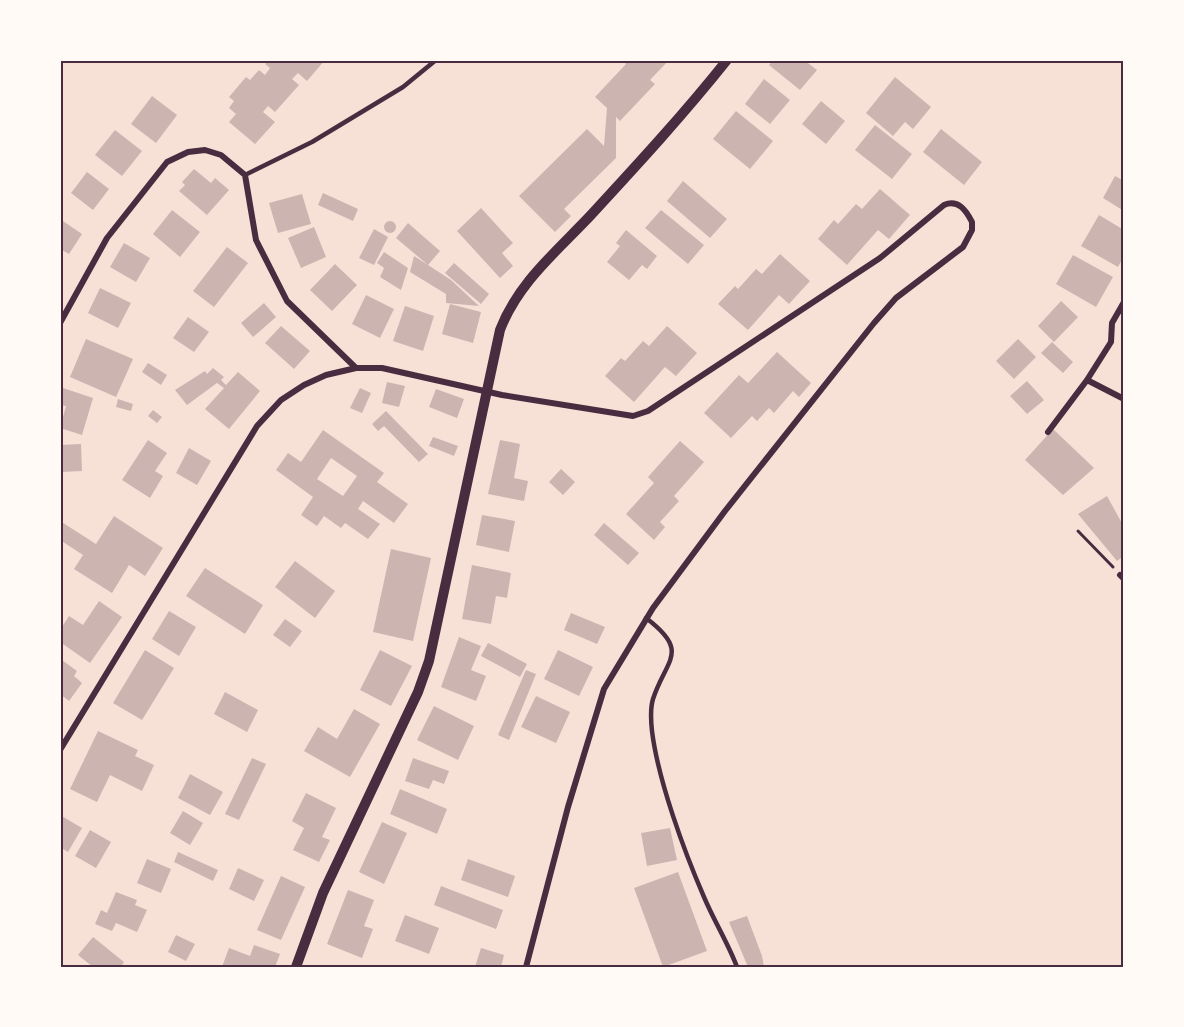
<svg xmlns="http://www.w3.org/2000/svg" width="1184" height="1027" font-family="'Space Grotesk',sans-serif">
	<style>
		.building { fill: #ccb4b1; fill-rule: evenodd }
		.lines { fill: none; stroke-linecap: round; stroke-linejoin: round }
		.path { stroke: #4a2c40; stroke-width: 3 }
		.service { stroke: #4a2c40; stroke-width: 4.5 }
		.minor { stroke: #4a2c40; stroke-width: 6 }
		.tertiary { stroke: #4a2c40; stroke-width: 10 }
		.neatline { fill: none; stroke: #4a2c40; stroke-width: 2 }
	</style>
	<rect width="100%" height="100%" fill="#f7e1d7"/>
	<path class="building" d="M269,60H325L307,81L298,73L292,79L299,85L275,112L268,106L263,112L275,122L255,144L229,122L236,114L229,108L234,101L229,97L246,77L250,80L259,70L265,75L270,68L265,64Z
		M621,60H669L650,80L655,84L620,121L616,117V158L564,209L571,216L555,232L519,196L587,129L604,146L607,108L595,97L626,64Z
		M773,60H804L817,70L800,90L769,65Z
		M895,77L931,107L913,129L905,122L893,136L866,113Z
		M764,79L790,100L770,124L745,104Z
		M152,96L177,115L156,143L131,124Z
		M821,101L845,121L826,144L802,124Z
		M736,111L773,141L750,169L713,139Z
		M875,125L912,154L892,179L855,150Z
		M941,129L982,162L964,185L923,152Z
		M115,130L142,151L122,176L95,155Z
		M194,169L211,183L215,178L229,190L207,215L179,191L185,185L182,182Z
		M87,172L109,189L93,210L71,193Z
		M1115,176L1124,181V211L1103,198Z
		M683,181L727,219L710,238L667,201Z
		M880,189L910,215L889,239L878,230L847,265L818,239L834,220L838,224L856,204L862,209Z
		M323,193L358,209L353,221L318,205Z
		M302,194L311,224L278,233L269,203Z
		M481,208L513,243L502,253L513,266L500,278L457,231Z
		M172,210L200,232L180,257L153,234Z
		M661,210L704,245L688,264L645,228Z
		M1099,215L1124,230V256L1118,267L1081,246Z
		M60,219L82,234L69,254L60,249Z
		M384 227a6 6 0 1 1 12 0a6 6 0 1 1-12 0Z
		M408,223L440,251L428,265L451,280L479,306L446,303V294L410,272L414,256L428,265L396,238Z
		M314,227L326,257L301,268L288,238Z
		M374,229L388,237L374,265L359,258Z
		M626,230L657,256L647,269L642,265L629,280L607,262L620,246L616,243Z
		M124,243L150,258L136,282L110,267Z
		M227,247L248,263L214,307L193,291Z
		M384,252L408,268L401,290L380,277L384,268L377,263Z
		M780,254L810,281L789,304L779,295L748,330L718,304L735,286L738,289L756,269L762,274Z
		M1073,255L1113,277L1096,307L1056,284Z
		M454,263L489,294L481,304L445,273Z
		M335,264L357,285L332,311L310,290Z
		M100,288L131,303L118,328L88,313Z
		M366,295L394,309L380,338L352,324Z
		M1061,301L1078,317L1054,342L1038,326Z
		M264,303L276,317L253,337L241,323Z
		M450,304L481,312L473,343L442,334Z
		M405,306L434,316L423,351L393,341Z
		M188,317L209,332L194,352L173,338Z
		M281,326L310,351L294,369L265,343Z
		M667,326L697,353L676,376L665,367L634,402L605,376L621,358L625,361L643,341L649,346Z
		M86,339L133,359L116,397L70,377Z
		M1018,339L1036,357L1014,379L996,361Z
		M1052,342L1073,362L1063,373L1041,353Z
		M777,352L811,383L799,397L793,391L774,413L769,408L757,421L752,416L731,438L704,413L739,375L748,383Z
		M148,363L167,375L161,385L142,372Z
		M213,368L224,377L221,380L226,385L238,372L260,391L229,429L205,409L224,388L217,383L187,405L175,390L205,371L207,374Z
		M1027,381L1044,400L1027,414L1010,396Z
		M387,382L405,386L399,407L382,403Z
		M63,388L93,398L82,435L60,428L66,406L60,405Z
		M360,388L371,393L362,413L350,408Z
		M436,389L464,399L457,418L429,407Z
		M118,399L133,404L131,411L116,407Z
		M153,410L162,417L157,423L148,416Z
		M386,411L428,454L419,462L384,426L378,431L372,424Z
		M1053,429L1094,468L1063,495L1025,460Z
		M323,430L384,473L377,482L408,504L394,523L363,501L358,509L380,524L368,539L345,523L341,528L324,516L317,526L301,515L313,497L276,470L288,453L301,462ZM331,458L357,476L343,496L317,479Z
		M433,437L458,446L454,456L429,446Z
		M148,440L167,453L155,471L163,476L150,498L122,480Z
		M500,440L520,444L514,478L528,481L524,501L488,494Z
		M680,441L704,462L674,496L679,501L660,522L665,527L654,540L626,514L654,483L648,477Z
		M81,444L82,471L60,472V445Z
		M189,448L211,461L197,485L176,473Z
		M561,469L575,482L563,495L549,482Z
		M1107,496L1124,527V556L1117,561L1078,514Z
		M482,515L515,521L509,552L476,545Z
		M114,516L163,548L145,576L129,565L112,593L74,569L83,555L60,540V521L96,544Z
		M604,523L639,553L628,565L594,535Z
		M391,549L431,558L413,641L373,632Z
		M295,561L335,591L315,618L275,587Z
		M472,565L511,573L507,598L496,596L491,624L462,619Z
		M205,568L263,605L245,634L186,596Z
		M99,601L122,617L90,663L60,642V630L69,616L83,625Z
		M169,611L196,627L179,656L152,639Z
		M571,613L605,627L597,644L564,630Z
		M285,619L302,631L290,647L273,635Z
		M459,637L481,646L471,670L486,676L476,701L441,687Z
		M488,643L527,664L520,677L481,656Z
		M145,650L174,668L142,720L113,703Z
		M380,650L412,666L391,706L360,690Z
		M558,650L593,667L579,696L544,679Z
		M62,660L77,671L74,676L82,683L69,701L60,694Z
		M526,670L536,674L509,740L498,735Z
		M225,692L258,710L247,732L214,714Z
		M536,696L570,712L556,743L521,727Z
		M434,706L474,726L458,760L417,740Z
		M354,709L380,724L350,777L304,751L318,727L337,739Z
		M98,731L138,750L135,756L154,765L142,791L110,775L97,802L70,789Z
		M252,758L266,764L239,820L225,814Z
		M413,758L449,771L444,784L433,780L429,789L405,781Z
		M190,774L223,792L210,815L178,798Z
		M400,789L447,809L437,834L390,814Z
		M306,793L336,808L322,837L330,840L319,862L293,850L304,828L292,821Z
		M183,811L203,823L190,845L170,833Z
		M60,815L82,828L68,852L60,847Z
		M382,822L407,833L384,884L359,872Z
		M670,828L677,860L647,866L641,833Z
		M90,830L111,842L96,868L75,856Z
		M178,852L218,870L213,881L174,862Z
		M147,859L171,869L161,893L137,883Z
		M468,859L515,876L508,897L461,880Z
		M238,868L264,880L254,901L229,889Z
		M678,872L707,951L663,967L634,888Z
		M281,876L305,887L281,940L257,930Z
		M441,886L503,910L496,929L434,905Z
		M348,890L374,900L364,926L373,929L362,958L327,944Z
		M116,892L137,900L135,905L147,910L137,932L116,923L112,931L95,924L101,910L107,913Z
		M405,915L439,928L429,954L395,941Z
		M747,916L762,956L764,967H748L729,922Z
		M176,935L195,944L186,961L168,952Z
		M93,937L124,962L121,967H93L78,955Z
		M254,945L280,954L275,967H222L229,948L250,956Z
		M481,948L504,955L501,967H475Z"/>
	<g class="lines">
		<path class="path" d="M1078,531L1113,567"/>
		<path class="service" d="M245,175L312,142L403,87L436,60
			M646,618C691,652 666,659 653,699C650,709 651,722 652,731C658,780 684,851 704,897C714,921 728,943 737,967"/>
		<path class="minor" d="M60,323L107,238L167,162L188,152L205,150L221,155L245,175L256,240L287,301L356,368
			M1087,380L1124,399
			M1048,432L1087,380L1111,342L1112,323L1124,302
			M1120,575L1124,579
			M60,750L257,426L281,400L304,385L326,375L356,368H382L502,395L633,416L648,411L880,258L944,205C958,199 966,210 972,222V230L963,247L896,298L874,323L725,511L653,608L604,689L568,807L526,967"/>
		<path class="tertiary" d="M296,967L323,893L418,692L429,661L500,330C518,283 556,252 590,216C637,165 684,114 727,60"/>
	</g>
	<rect width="1184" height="1027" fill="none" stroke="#fffaf5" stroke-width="123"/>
	<rect x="62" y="62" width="1060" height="904" class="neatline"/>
</svg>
